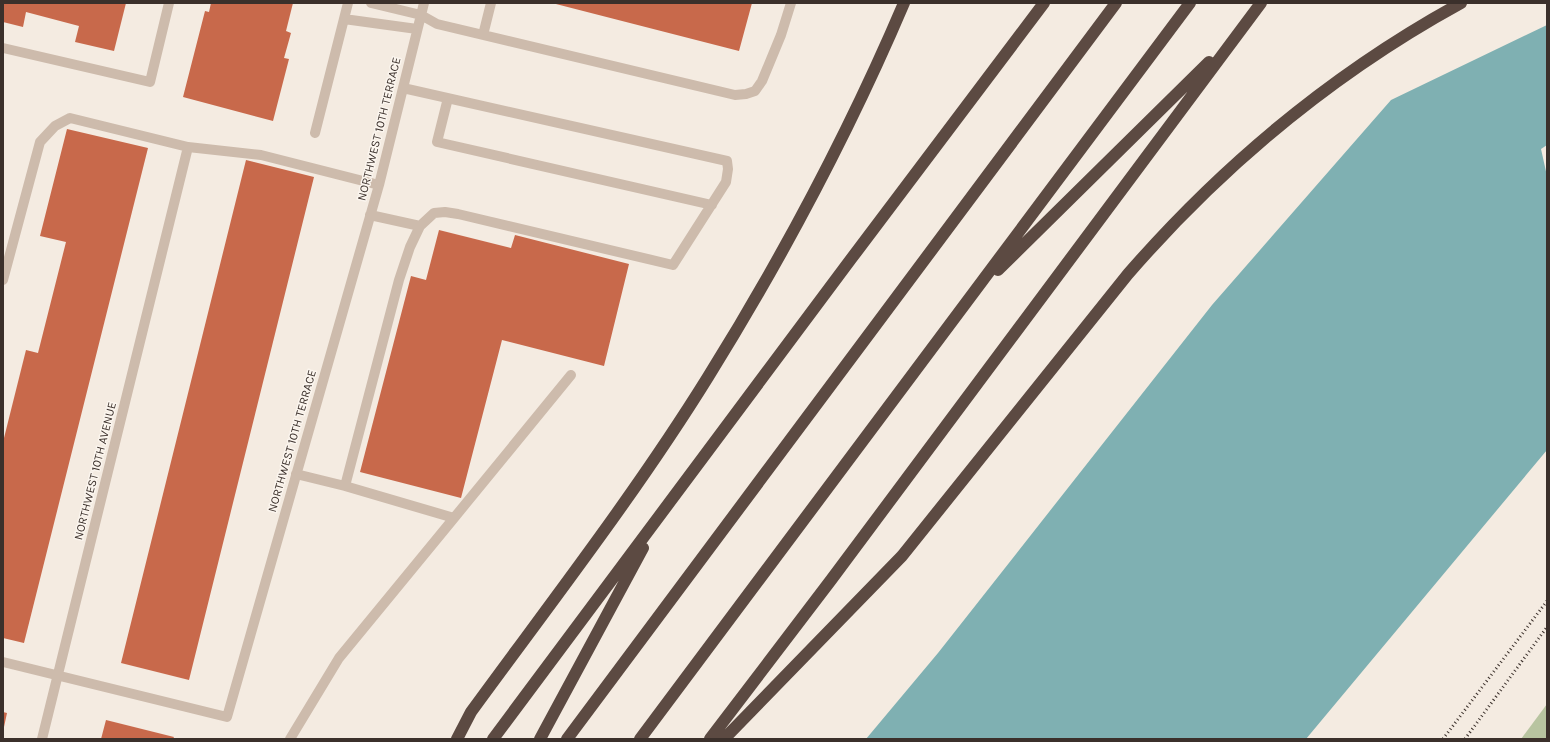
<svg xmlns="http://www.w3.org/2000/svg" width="1550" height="742" font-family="Karla,sans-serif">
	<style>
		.green { fill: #b8c4a0 }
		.water { fill: #7fb0b2 }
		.building { fill: #c8694b }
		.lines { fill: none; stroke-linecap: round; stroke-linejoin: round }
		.minor { stroke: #cdbbac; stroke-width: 10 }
		.highway { stroke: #5c4a42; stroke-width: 12 }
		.rail { stroke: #3b302b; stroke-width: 3; stroke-dasharray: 1 3; stroke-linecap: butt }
		.labels { text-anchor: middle; stroke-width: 3; stroke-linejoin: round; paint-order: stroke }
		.street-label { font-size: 12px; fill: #3b302b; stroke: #fbf5ee }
	</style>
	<rect width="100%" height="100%" fill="#f4ebe1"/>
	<path class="green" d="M1547,704V739H1521Z"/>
	<path class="water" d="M1547,25V145L1541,149L1547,176V450L1306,739H866L938,653L1212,305L1391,100Z"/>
	<path class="building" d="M3,3H126L114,51L75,42L79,26L26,12L23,27L3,22Z
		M211,3H293L286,31L291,33L284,58L289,59L273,121L183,97L205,11L209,12Z
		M552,3H752L739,51Z
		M67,129L148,148L24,643L3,638V442L26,350L38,353L66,242L40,236Z
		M246,160L314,177L189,680L121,663Z
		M439,230L511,248L515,235L629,264L604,366L502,340L461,498L360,472L411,276L426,280Z
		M3,712L7,713L4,727H3Z
		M106,720L174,737L173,739H101Z"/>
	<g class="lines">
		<path class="minor" d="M371,3L421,15L437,24L735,95L746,94L755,91L762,81L781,35L791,3
			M344,19L417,29
			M483,35L491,3
			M3,48L150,82L169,3
			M448,98L437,142L712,205
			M315,133L348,3
			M188,147L261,155L379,185
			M370,215L420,226L434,213L445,212L458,214L673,265L726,182L728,169L727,161L403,88
			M3,280L40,142L55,126L70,118L188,147L42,739
			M296,474L345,486L399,280L410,247L420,226
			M345,486L454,518L571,375
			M3,662L227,717L379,185L424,3
			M290,739L339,658L454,518"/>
		<path class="highway" d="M998,270L1209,62
			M457,739L471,712C552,601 636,493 708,377C782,258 849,132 904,3
			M493,739L851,259L1044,3
			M540,739L643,548
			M567,739L1116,3
			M640,739L1190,3
			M710,739L831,580L1261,3
			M724,739L902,556L1128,274C1222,166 1335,72 1461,3"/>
		<path class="rail" d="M1443,739L1547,601
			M1465,739L1547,627"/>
	</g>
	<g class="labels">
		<g class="street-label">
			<text transform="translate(379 129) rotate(-76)" y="4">NORTHWEST 10TH TERRACE</text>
			<text transform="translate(292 441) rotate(-74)" y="4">NORTHWEST 10TH TERRACE</text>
			<text transform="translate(95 471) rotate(-76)" y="4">NORTHWEST 10TH AVENUE</text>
		</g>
	</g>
	<rect width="1550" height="742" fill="none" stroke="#3b302b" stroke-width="8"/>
</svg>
